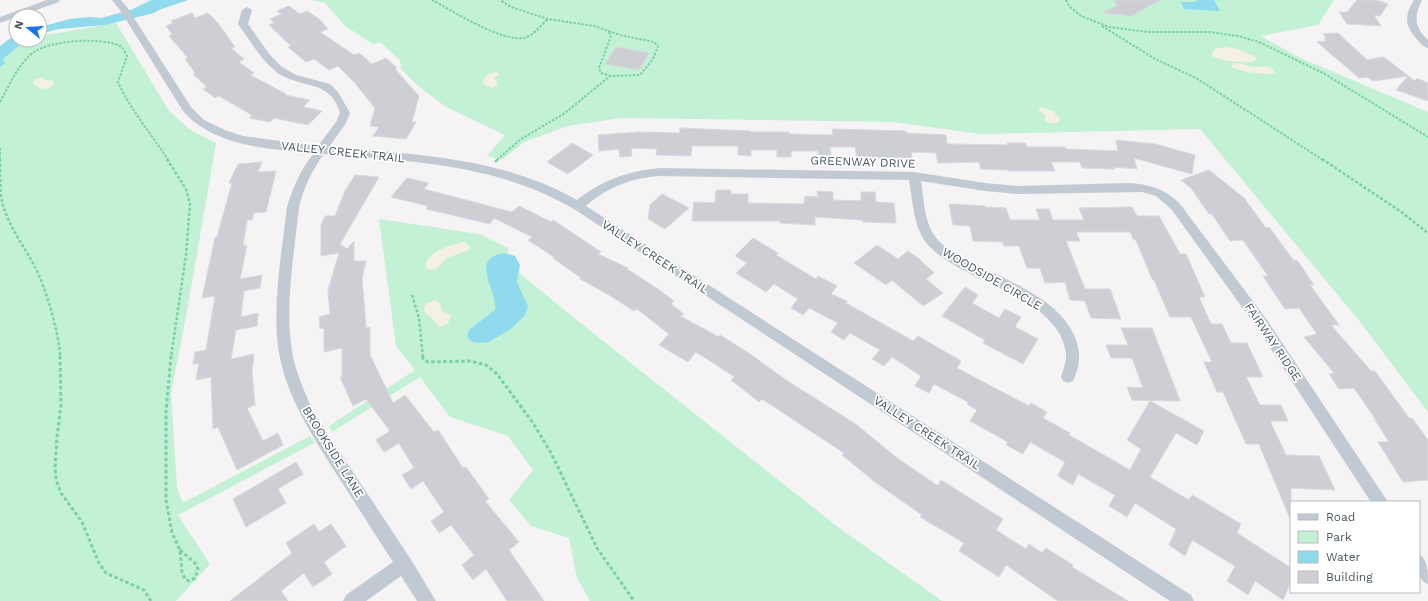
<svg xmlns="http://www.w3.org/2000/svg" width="1428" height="601" font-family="'Work Sans',sans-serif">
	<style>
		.green { fill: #c3f1d5 }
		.sand { fill: #f5f0e5 }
		.water { fill: #90daee }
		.building { fill: #cdcfd5; stroke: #d7d9de }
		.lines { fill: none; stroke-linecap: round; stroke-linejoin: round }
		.path-far2 { stroke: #7ad0a6; stroke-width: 2; stroke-dasharray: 2.5 1.5; stroke-linecap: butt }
		.path-far1 { stroke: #7ad0a6; stroke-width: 2.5; stroke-dasharray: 3 2; stroke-linecap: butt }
		.path { stroke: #7ad0a6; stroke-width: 3; stroke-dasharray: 3.5 2.5; stroke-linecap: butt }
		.street { fill: #c1cad2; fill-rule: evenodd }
		.labels { text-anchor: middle; stroke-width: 3.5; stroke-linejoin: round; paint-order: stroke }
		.street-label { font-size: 12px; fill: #4a5661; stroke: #fff }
	</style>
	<rect width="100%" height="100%" fill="#f5f3f3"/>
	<path class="green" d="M311,0H1334L1318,25L1261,36L1298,57L1428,112V412L1361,323L1200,129L980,134L893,122L621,118L568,126L524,142L502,160L487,156L505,135L446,107L417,85L401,69L400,60L380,42L374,45L344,25L325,3Z
		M116,23L169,111L189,129L216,143L189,300L171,394L177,488L183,503L310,436L314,443L178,515L210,564L176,601H0V59L26,40H40V36Z
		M379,219L479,234L508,248L507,263L573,317L835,525L942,601H590L577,578L569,538L531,526L509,500L533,470L508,436L450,417L420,377L332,432L329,426L415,370L396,346Z"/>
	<path class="sand" d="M1225,47L1238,49L1255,57L1257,60C1249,64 1219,61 1212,56V53L1215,49Z
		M1235,63C1242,63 1248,66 1254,67C1262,67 1270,64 1275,73C1270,76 1235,71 1231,66Z
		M496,72L499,74L494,79L497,82V85L492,88L484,85L483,83C484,76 489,73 496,72Z
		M41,77L46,80L54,81V84C47,91 40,90 33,84V81Z
		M1041,107L1054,111L1056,115L1060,118L1059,122C1054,124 1047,124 1044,120L1046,116L1038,110Z
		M464,242L470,246L469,250L447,258L436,269L429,270L425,266C428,251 450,245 464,242Z
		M435,300L440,303L442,311L451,316C450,323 444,327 438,326L434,320L425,313L424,308L427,303Z"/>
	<path class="water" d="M151,0H188L159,10L154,13L105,25L59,29L40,34V27L70,19L90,17L101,18L133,9Z
		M1198,0H1214L1220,11L1184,9L1181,2H1194Z
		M16,34V40H26L3,59L5,64L0,67V46Z
		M504,253L515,256L520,265L517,282L528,306L525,315L512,328L489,342L478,343L471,341L467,337L469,330L495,310C498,290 468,259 504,253Z"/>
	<path class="building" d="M1114,0H1160L1130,17L1125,15L1102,13L1117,6Z
		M1357,0H1377L1388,4L1380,16L1374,15L1381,26L1347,24L1339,12H1347Z
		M289,6L300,14L307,11L319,19L328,29L320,32L354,55L359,53L372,64L386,58L397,68L395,69L419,96L412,122H416L406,139L373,136L379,127L370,126L375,108L355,83L338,66L329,70L314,59L306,62L288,47L291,46L269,25L274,23L270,19L281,14L277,11Z
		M192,13L195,18L208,13L218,23L235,47L231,48L244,59L239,62L254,73L250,75L286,94L285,95L310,100L303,107L322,111L308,125L274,118L270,122L249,118L252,115L219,96L215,98L203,89L207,87L193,74L195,73L185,59L188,58L169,36L172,34L166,26L173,23L171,21Z
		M1338,33L1367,60L1384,57L1415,81L1417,78L1428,83V101L1396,90L1408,76L1373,81L1367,77L1359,78L1317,42L1326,41L1324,38H1327L1323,34Z
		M616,47L649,53L639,70L605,64Z
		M680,128L751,131V132H789V134L833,135L832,129L906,131V133L946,135L947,144L1008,145L1007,143H1025L1027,147H1065L1066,149L1118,151L1116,140L1155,144L1195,155L1192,174L1134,158L1137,169L1114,167L1115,169L1082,168L1080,162H1051L1055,171H1008V170L981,169L979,162L938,163L936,153L911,152L912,158H857L855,147H830L831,157H819L818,151H791V157H777V150H751V156L738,155V146H692L691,156L656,155L657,149L631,148L632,156L620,157L619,149L599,151L598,135L639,132L680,133Z
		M572,143L593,155L568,174L547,162Z
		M262,162L258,172L276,171L266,212L254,213L252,220H247L243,246L247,245L240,279L262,275L260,288L244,291L241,317L258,313L257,326L236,330L231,359L254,354L252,372L255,405L247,408L263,441L278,433L283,445L237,470L218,427L213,429L211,377L196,380L199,363L193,364L195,352L206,350L215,296L202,298L215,238L217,237L232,183H229L238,164Z
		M1209,170L1244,198L1266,228L1269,227L1294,261L1297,260L1314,285H1310L1339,325H1331L1371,371H1375L1409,418H1412L1428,440V480L1403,482L1378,442H1389L1375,420H1376L1354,388L1339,389L1329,374L1334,373L1304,337L1317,334L1299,308L1285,309L1263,276H1268L1243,240L1230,241L1212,214H1209L1191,188L1181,180Z
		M355,175L379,177L340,244L347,249L354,241V261H366L362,278L366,328L370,327V355L393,403L405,395L434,432L438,430L463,468L466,467L489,499L485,501L519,542L509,550L544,601H507L486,569L473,580L462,565L474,555L451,525L439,533L431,521L444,512L423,481L411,489L402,475L414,468L399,443L384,452L376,440L390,431L366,399L353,406L340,377H342V348L324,352V328L320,329L319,317L330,314L328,290L339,253L321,256V225L325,216H335L345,191Z
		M407,178L429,183L424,189L512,212L519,206L551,222L553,220L601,252L598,254L628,268L627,269L658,289L674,301L671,304L684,314L680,316L719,337L720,335L750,354L786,380L857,425L897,458L938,486L941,480L1003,519L996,530L1026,549L1029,544L1042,553L1046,548L1073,565L1072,567L1128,601H1058L1006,565L999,577L959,551L964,543L920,517L922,515L875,482L842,455L844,453L762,399L759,402L731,380L735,377L696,352L688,362L659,345L669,334L637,309L634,311L609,295L580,279L581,278L553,258L554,257L528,240L532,237L494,218L490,224L426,209L428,206L391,197Z
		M716,190H731V194H748V203L804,204L805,196L818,197L817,191L833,192V200L861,201V192H875L876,202L894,203L896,223L863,222V220L815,217V225L780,223V221H692L694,202L715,203Z
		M662,194L689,208L665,229L648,219L650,205Z
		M949,204L986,206V207L1006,208L1010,220H1040L1036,209H1049L1053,220H1084L1079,208L1132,207L1137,216H1159L1180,254H1186L1205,297H1199L1211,324H1222L1231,343H1247L1263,377H1246L1260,405H1281L1288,421H1270L1286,455L1319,456L1335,490L1291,488V521L1259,444H1246L1223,392H1217L1204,362H1212L1191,317H1170L1154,280L1152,279L1136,240H1134L1130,232H1076L1080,241H1066L1085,289H1110L1121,319L1091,318L1085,301L1070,300L1065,282L1045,283L1040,268H1027L1019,246H1004L1003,242L973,241L970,226L953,225Z
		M753,238L778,253L776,255L816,279L818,276L837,286L831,294L847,301L846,303L913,341L918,336L961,361L957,368L1029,406L1031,403L1047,412L1043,418L1070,433L1069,435L1130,470L1141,449L1127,440L1150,401L1204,431L1197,445L1176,433L1150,477L1189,500L1192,495L1241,524L1237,533L1291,568V581L1283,600L1255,581L1248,595L1227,581L1235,566L1192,540L1185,556L1169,545L1176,529L1135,503L1127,517L1109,506L1115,495L1078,474L1073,485L1058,476L1065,462L1030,442L1023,454L1006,445L1008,442L970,421L977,410L967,404L968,402L934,384L929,393L915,386L921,376L892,357L884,366L872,359L880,350L850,333L844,340L831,332L838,323L809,308L803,315L791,308L798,299L774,284L766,292L736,273L747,263L735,256Z
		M877,245L898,259L908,251L918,258L934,273L926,279L943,293L923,306L892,280L886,285L854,263Z
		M965,287L978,295L972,303L999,318L1005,309L1021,317L1015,327L1038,339L1023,364L983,343L985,340L942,316Z
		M1121,328H1152L1180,401L1132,400L1127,387L1143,388L1132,358H1111L1106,345H1128Z
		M296,462L303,474L278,489L286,503L246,527L233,499Z
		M314,524L319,532L331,524L346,546L324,562L332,574L313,587L304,573L281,591L288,601H230L292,553L286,543Z"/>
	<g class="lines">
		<path class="path-far2" d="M432,0C453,11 501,42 524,38C533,36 541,25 548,19
			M1066,0L1069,6L1081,16L1109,27L1148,32H1209L1238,36L1259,42L1325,74L1428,137
			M1102,26L1155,59L1196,78L1323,160
			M609,32L611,36L599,68L601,73L610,76
			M0,102C10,84 18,64 34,52C51,40 102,37 120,46C124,48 125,53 127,56L118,82C131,111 151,133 168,160
			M0,148V160
			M497,160L521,139L565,113L610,76L640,75L653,59L658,46L654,42L620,35L594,26L548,19L511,7L500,0"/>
		<path class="path-far1" d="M0,159C0,171 0,184 1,196C5,222 23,244 35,267C45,285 60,336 60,357
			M167,159L186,189L190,204L186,255L171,357
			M1322,159L1400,211L1428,233
			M495,162L498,159
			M412,295L419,318L423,357"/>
		<path class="path" d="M60,356L61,405L57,437L55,467L56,480L61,493L82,522L99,563L106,573L144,590L151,601
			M171,356L166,412V500L172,533L180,550
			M423,356V359L428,362L470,361L486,365L497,374L533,423L551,453L597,548L634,601
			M180,550L195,563L198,569L195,578L189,581L185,579L182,572Z"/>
		<path class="street" d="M47,0H60L59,2L0,23V17Z
			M112,0H121L127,7L191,107L204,120L225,130L243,136L318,146L336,122L340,113C331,77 296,90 274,70C260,58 249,39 238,24L242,10L247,7L252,10L248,24L270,55L282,67L296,75L330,84L338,92L350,113L346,123L329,147C414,154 501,157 577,200C602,180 628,171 660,168L914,172L985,183L1018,186L1128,183C1149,184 1166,189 1180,204L1267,320L1388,502H1371L1257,328L1172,210L1156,196L1142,192L1018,194L985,191L921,181C924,199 924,224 937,239C944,247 955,253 964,258C1001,279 1064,298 1077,343C1081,357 1079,368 1073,381L1068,383L1063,381L1061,377C1063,370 1067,361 1066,353C1058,295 964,284 929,246C913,229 913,201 909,180L660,176C631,178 608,187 586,206L1191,595L1194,601H1170L574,209C494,163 414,162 324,154C312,170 304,187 299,207C294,257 283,311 294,362C299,379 306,396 314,413L410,558L436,601H417L401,576L366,601H343L346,595L393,562C374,533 356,504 337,475C310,432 281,389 277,337C274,294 282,250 287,207C293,187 301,169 314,153C270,149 214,147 183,111L120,10Z
			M1414,0H1422C1414,16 1414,27 1428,40V48C1423,47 1419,42 1416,38C1404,25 1405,14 1414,0Z
			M1419,554C1428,559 1428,572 1428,584C1415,579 1419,566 1419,554Z"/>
	</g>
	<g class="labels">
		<g class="street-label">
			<text transform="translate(343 152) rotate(6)" y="4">VALLEY CREEK TRAIL</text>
			<text transform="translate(863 162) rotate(2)" y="4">GREENWAY DRIVE</text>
			<text transform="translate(655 257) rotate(33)" y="4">VALLEY CREEK TRAIL</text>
			<text transform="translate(992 279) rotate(30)" y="4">WOODSIDE CIRCLE</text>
			<text transform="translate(1273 342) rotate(56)" y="4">FAIRWAY RIDGE</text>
			<text transform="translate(927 433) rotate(33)" y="4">VALLEY CREEK TRAIL</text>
			<text transform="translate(333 452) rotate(58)" y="4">BROOKSIDE LANE</text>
		</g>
	</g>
	<rect x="1290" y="501" width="130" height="92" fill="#ffffff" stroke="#b7bbc0"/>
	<rect x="1298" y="514" width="20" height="6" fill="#c1cad2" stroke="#b7bbc0"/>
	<text x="1326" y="521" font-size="12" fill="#4a5661">Road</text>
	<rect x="1298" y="531" width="20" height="12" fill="#c3f1d5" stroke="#b7bbc0"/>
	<text x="1326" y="541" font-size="12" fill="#4a5661">Park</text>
	<rect x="1298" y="551" width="20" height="12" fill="#90daee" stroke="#b7bbc0"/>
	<text x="1326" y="561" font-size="12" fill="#4a5661">Water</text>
	<rect x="1298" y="571" width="20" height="12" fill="#cdcfd5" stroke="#b7bbc0"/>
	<text x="1326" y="581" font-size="12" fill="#4a5661">Building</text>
	<g transform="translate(28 28) rotate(288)"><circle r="19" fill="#ffffff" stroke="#b7bbc0"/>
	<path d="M0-3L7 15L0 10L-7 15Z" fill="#1a73e8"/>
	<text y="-6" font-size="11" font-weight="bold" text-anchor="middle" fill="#4a5661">N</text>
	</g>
</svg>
